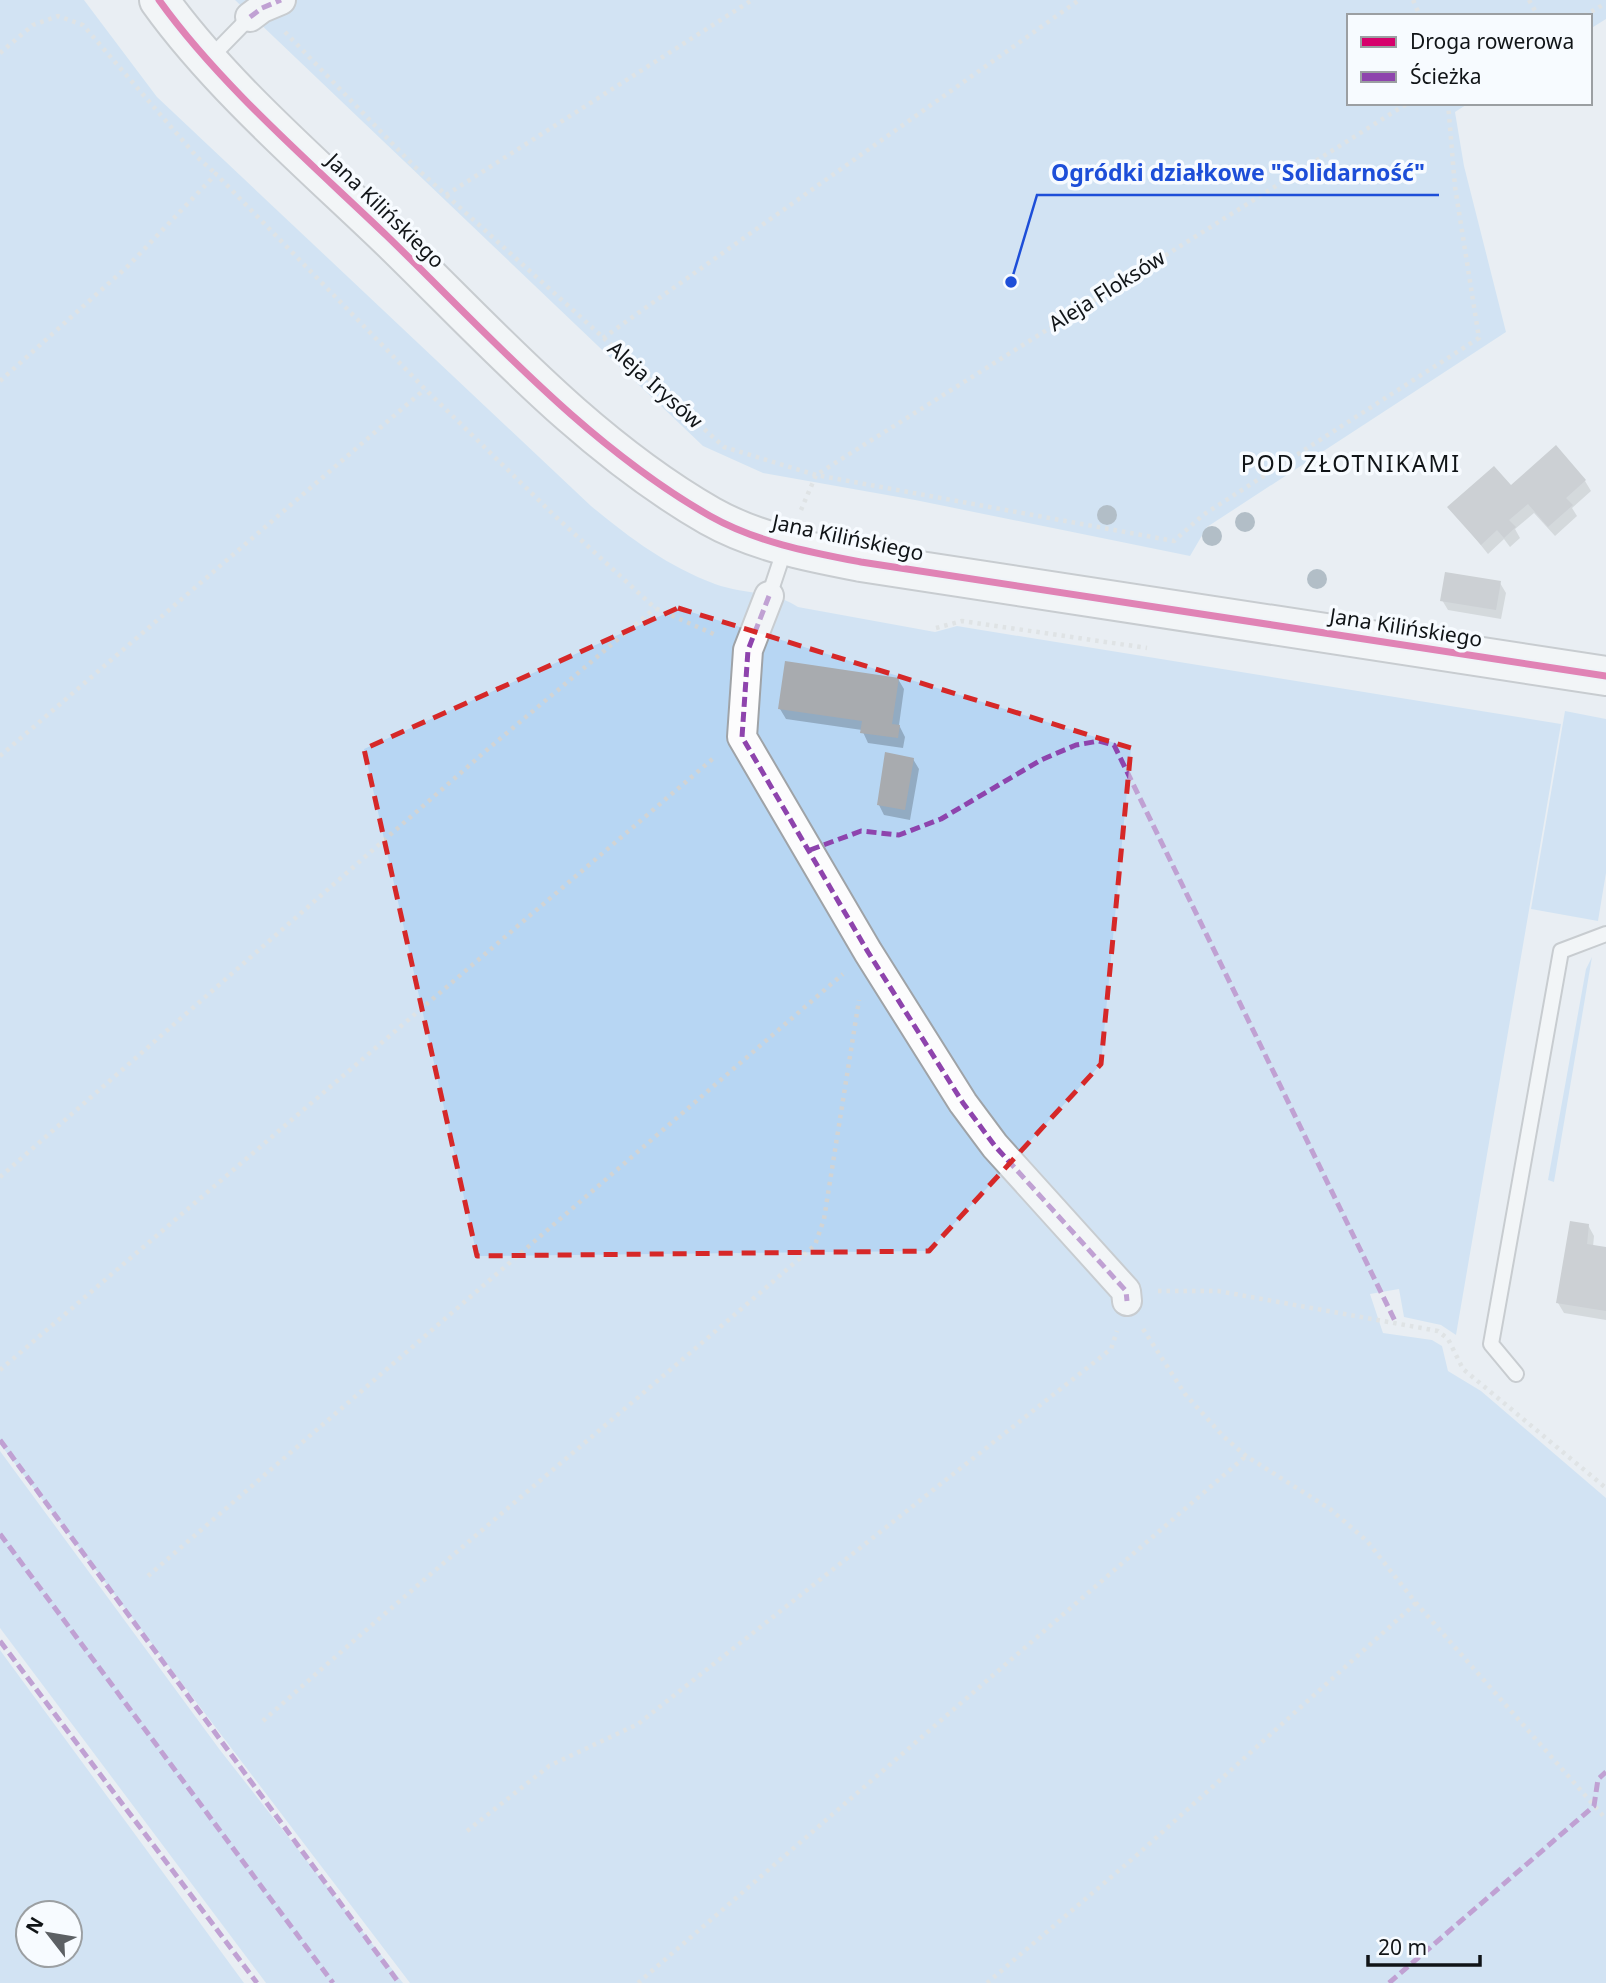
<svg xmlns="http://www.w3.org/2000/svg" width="1606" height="1983" font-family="'Noto Sans',sans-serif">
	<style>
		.green { fill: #b7d6f3; fill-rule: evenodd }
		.shadow { fill: #0003 }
		.building { fill: #a8abaf }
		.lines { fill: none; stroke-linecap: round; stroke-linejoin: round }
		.lane-casing { stroke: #9fa3a7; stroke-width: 18 }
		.street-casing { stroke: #9fa3a7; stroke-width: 32 }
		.secondary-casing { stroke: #9fa3a7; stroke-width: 42 }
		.path { stroke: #d2d4d4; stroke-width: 4.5; stroke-dasharray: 3.5 5; stroke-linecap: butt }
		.lane { stroke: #fcfcfd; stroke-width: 14 }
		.street { stroke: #fcfcfd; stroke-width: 28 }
		.secondary { stroke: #fcfcfd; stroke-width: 38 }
		.quiet { stroke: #8e44ad; stroke-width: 5; stroke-dasharray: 10 5; stroke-linecap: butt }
		.cycleway-casing { stroke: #f7fbff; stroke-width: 11 }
		.cycleway { stroke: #d6006c; stroke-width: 7 }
		.tree { fill: #6f8393 }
		.marked { fill: none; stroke: #d62828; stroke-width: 5; stroke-dasharray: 14 9; stroke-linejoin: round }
		.labels { text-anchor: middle; stroke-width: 7; stroke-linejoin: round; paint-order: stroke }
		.street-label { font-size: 21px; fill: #101417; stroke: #f7fbff }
		.neighbourhood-label { font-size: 23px; letter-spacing: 2px; fill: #101417; stroke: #f7fbff }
		.leader { fill: none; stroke: #1d4ed8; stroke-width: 2.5 }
		.callout-dot { fill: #1d4ed8; stroke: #f7fbff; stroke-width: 2.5 }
		.callout-label { font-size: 23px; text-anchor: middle; font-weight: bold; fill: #1d4ed8; stroke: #f7fbff; stroke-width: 7; stroke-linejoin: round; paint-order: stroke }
	</style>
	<rect width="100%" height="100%" fill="#e9eef3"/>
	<path class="green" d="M0,0H84L157,97L591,506C630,538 667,566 715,584C742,594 774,591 798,607L935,632L957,626L1561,724L1456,1335L1441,1325L1404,1317L1399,1289L1370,1294L1383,1333L1432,1340L1442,1346L1448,1371L1481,1391L1606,1498V1983H410L0,1444Z
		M235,0H1606V19L1590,29V16H1349V103H1469L1455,112L1464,166L1506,332L1207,527L1190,556L915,500L763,473L703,446Z
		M1565,711L1606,719V873L1598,921L1531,909Z
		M1592,957L1554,1182L1548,1180L1586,969Z
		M0,1451L220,1750L403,1983H266L0,1628Z
		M0,1650L244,1983H0ZM28,1913H70V1955H28Z"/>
	<path class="shadow" d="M1585,481L1591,491L1572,508L1577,516L1555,536L1534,513L1515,529L1520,538L1510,547L1504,539L1488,554L1450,507L1511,488Z
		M1500,583L1506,593L1501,619L1448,610L1442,600Z
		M898,679L904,689L899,725L905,737L903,748L868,743L862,730L786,719L780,709Z
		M913,759L919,769L910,820L884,815L879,805Z
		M1588,1225L1594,1236L1593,1247L1606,1249V1320L1564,1313L1558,1303Z"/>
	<path class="building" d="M1556,445L1586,480L1566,498L1573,505L1548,527L1528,504L1509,520L1516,527L1504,538L1497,530L1481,545L1447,507L1494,466L1511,485Z
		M1445,572L1501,581L1496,610L1440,601Z
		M785,661L899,678L892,724L900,725L898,738L860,733L862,721L778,709Z
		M885,752L914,758L905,810L877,805Z
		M1570,1221L1589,1224L1587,1244L1606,1247V1311L1556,1303Z"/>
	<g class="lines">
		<g class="lane-casing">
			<path id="lane" d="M209,59L250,17
				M769,596L785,548
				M1516,1374L1491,1344L1561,951L1606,934"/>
		</g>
		<g class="street-casing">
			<path id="street" d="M250,17L262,8L281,0
				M769,596L748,650L742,737L868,952L963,1103L995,1146L1126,1291L1127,1301"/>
		</g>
		<g class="secondary-casing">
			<path id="secondary" d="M159,0C219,84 312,164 387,236C488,334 586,445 710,516C756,542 809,552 861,562L1606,676"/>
		</g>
		<path class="path" d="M1413,0L1420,16
			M1529,0L1538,16
			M1584,16L1606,3
			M285,32L414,166L724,447L816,475L1174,541L1203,515L1479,338L1455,187L1448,103
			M0,53L33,25L58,16L83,25L197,157L216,174
			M446,195L752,0
			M603,338L1079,0
			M0,381L128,266L216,174L425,389L556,517L655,608L718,636
			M801,510L816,475L1408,103
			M936,628L962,621L1147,648
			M0,756L425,389
			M0,1177L488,749L655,608
			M1158,1291H1218L1438,1331L1448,1339L1463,1369L1606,1488
			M1143,1329L1185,1394L1223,1436L1246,1456L1330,1509L1367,1541L1416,1603L1606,1819
			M0,1370L716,756
			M148,1576L843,974
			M263,1721C444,1559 632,1405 815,1245L824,1219L859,1000
			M467,1831L549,1766L638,1724L1111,1349L1117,1331
			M638,1983L1246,1456
			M987,1983L1137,1855L1416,1603"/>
		<use href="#lane" class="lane"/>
		<use href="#street" class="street"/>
		<use href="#secondary" class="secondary"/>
		<path class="quiet" d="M250,17L262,8L281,0
			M769,596L748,650L742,737L868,952L963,1103L995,1146L1126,1291L1127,1301
			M810,850L861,831L899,835L941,819L1041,760L1076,745L1099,741L1114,745L1396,1323
			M0,1440L399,1983
			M0,1534L333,1983
			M0,1641L257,1983
			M1389,1983L1594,1806L1598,1779L1606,1772"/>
		<g class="cycleway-casing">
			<path id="cycleway" d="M159,0C219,84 312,164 387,236C488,334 586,445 710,516C756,542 809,552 861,562L1606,676"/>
		</g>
		<use href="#cycleway" class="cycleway"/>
	</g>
	<g class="tree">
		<circle cx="1107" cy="515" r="10"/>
		<circle cx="1245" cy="522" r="10"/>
		<circle cx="1212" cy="536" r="10"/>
		<circle cx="1317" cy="579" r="10"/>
	</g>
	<path d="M0 0H1606V1983H0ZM678,608L1131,748L1101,1064L929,1251L477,1256L364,749Z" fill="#e9eef3" fill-opacity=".55" fill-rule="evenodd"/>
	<path class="marked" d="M678,608L1131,748L1101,1064L929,1251L477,1256L364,749Z"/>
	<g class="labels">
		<g class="street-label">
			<text transform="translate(385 211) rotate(44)" y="7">Jana Kilińskiego</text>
			<text transform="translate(1107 291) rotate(-32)" y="7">Aleja Floksów</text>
			<text transform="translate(655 385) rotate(42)" y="7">Aleja Irysów</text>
			<text transform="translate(848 538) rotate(12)" y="7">Jana Kilińskiego</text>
			<text transform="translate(1406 628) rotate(9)" y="7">Jana Kilińskiego</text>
		</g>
		<g class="neighbourhood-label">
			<text x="1351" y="472">POD ZŁOTNIKAMI</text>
		</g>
	</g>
	<path class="leader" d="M1011 282L1037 195H1439"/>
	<circle class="callout-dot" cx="1011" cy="282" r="7"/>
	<g class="callout-label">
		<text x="1238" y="181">Ogródki działkowe "Solidarność"</text>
	</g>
	<rect x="1347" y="14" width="245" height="91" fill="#f7fbff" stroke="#9b9fa2" stroke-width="2"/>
	<rect x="1361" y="37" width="35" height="10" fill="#d6006c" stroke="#9b9fa2" stroke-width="2"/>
	<text x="1410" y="49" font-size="21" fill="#101417">Droga rowerowa</text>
	<rect x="1361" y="72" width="35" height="10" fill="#8e44ad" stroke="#9b9fa2" stroke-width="2"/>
	<text x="1410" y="84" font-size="21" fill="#101417">Ścieżka</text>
	<g transform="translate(49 1934) rotate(301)"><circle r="33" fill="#f7fbff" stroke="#9b9fa2" stroke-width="2"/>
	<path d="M0-5L12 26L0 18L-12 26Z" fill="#5c6064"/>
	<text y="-10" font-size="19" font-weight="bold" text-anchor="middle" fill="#101417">N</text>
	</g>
	<path d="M1368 1955v10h112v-10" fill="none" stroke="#101417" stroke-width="3.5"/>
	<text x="1378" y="1955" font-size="21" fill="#101417" stroke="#f7fbff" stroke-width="5" paint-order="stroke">20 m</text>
</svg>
